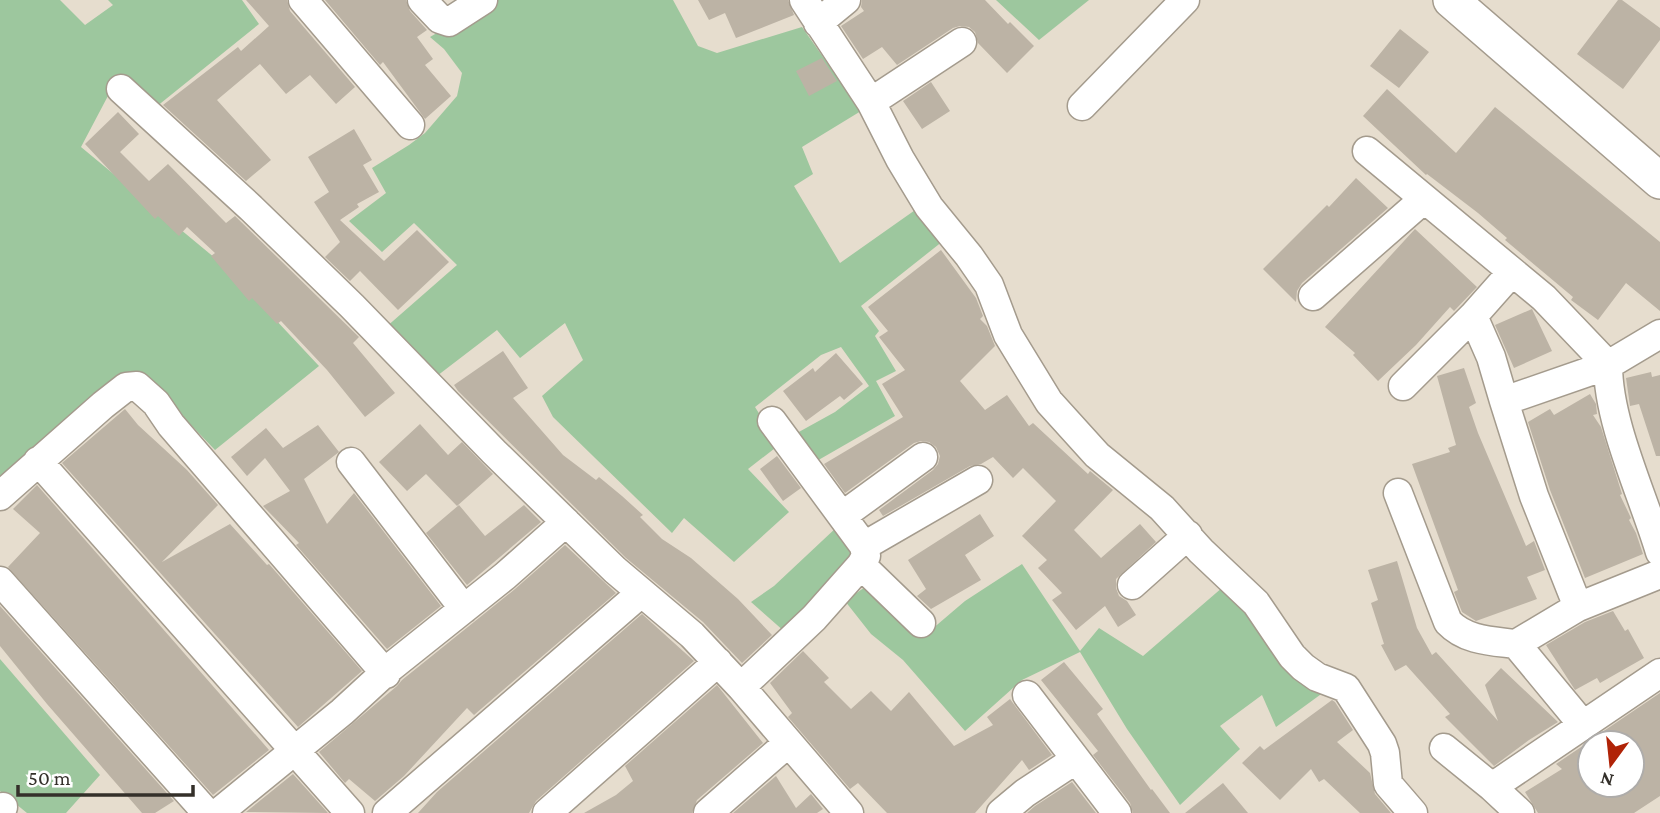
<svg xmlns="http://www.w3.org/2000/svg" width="1660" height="813" font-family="'Crimson Pro',serif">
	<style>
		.green { fill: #9dc79e }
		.building { fill: #bcb3a5 }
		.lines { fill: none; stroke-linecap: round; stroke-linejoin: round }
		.minor-casing { stroke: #a49b8d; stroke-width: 31 }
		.tertiary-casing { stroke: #a49b8d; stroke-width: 38 }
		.minor { stroke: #fff; stroke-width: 28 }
		.tertiary { stroke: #fff; stroke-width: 35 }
	</style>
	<rect width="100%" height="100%" fill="#e6ddce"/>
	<path class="green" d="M0,0H60L85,25L113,5L108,0H242L259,24L156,107L119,75L81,147L227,268L319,366L215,450L139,371L0,490Z
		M493,0H673L698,46L717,53L802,27L861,111L802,147L813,174L794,186L840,263L918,208L943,241L861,306L879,331L875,336L896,371L876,381L895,416L815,462L797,433L835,412L869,386L841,347L821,355L755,407L779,445L748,469L789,512L734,562L684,518L672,533L553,417L542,396L583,360L565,323L520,358L497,330L433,379L385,328L457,265L414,223L382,252L349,221L386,193L372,168L409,145L425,133L457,96L462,73L444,49L430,37Z
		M996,0H1089L1039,40Z
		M838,526L853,545L856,562L785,632L751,602L774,586Z
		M1022,564L1080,651L1099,628L1143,656L1223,587L1324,692L1276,727L1262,695L1220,726L1240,749L1180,805L1127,729L1080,652L1022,680L965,731L903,660L871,634L845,601L878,578L931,630L965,601Z
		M0,659L100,775L66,813H27L0,791Z"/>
	<path class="building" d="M246,0H287L290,11L355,87L336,104L310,75L286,94L260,64L217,100L271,160L246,181L163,105L238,47L241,51L269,26Z
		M325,0H406L410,11L427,30L417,37L433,59L425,65L451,96L425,119L383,62L380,65Z
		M698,0H788L794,15L736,38L725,13L709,20Z
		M862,0H985L1008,24L1010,22L1034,46L1007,73L978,43L975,32L969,27L960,26L953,28L897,65L882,47L863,59L841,26L864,11L861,7Z
		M1618,0H1622L1660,28V40L1623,89L1577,54Z
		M1400,29L1429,52L1399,88L1370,66Z
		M822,58L837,81L809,96L796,71Z
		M931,82L950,111L922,129L903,101Z
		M1387,89L1456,153L1495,107L1660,242V311L1626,283L1598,320L1571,300L1573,297L1505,240L1507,238L1478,213L1427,174L1426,175L1363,116Z
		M118,112L139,134L120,152L149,181L168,164L226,223L235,216L359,337L353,343L395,393L365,417L327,370L281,321L277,324L252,298L249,301L211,256L215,253L187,227L179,236L158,216L155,219L85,144Z
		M354,129L372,160L363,165L379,192L357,204L359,207L340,220L384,261L417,230L449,262L398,310L360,271L350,281L325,257L340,242L314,202L329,192L308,157Z
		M1356,178L1388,208L1302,283L1297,291L1296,302L1263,269L1327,205L1329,207Z
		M1415,229L1477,287L1454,311L1450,307L1416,345L1378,381L1353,355L1355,353L1325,327Z
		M941,250L976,298L983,316L980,319L987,326L995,346L960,381L985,410L1007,395L1029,426L1033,423L1088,474L1090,471L1113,490L1074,530L1101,558L1140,524L1156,542L1116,579V588L1119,596L1127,601L1136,615L1118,627L1105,606L1076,630L1052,600L1062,593L1038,568L1047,560L1022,536L1056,501L1023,468L1013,478L993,457L981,464L970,466L883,516L879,510L933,470L938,464L940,456L936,447L929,442L921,441L914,443L845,493L824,464L903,417L882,384L905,370L879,337L888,331L868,307Z
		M1532,309L1552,351L1514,368L1495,325Z
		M503,351L528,388L513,398L563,455L596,480L599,477L622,496L643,515L640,517L662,539L691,558L738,599L772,635L742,663L703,622L626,558L458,391L454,385Z
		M836,353L863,384L844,400L840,396L806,421L783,391L813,368L815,372Z
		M1464,368L1476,403L1469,407L1478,433L1526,546L1534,541L1545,570L1527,577L1537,599L1476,621L1462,612L1454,592L1458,590L1412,464L1450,452L1448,448L1456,445L1437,376Z
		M1651,372L1652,377L1660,375V456H1656L1639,404L1630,406L1626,378Z
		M1590,394L1596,404L1597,414L1593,415L1601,427L1622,494L1620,495L1631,518L1629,520L1636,533L1643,554L1585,578L1550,490L1528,422L1550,409L1554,415Z
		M125,409L138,425L187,470L218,505L162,562L230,524L267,565L269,564L362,671L298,727L62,463Z
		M420,424L448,455L462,442L493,474L457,506L426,474L407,491L379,462Z
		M318,425L339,452L304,479L327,524L354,493L441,606L387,649L296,545L299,543L263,506L290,491L265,458L247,476L231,457L266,428L283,448Z
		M777,456L801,488L783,501L760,469Z
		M37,485L269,750L213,795L8,567L40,533L13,509Z
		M459,505L485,536L524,505L541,522L467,585L426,533Z
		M980,514L994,536L965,555L981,580L931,609L917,596L926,589L908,560Z
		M565,545L616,593L474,715L467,708L404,776L375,801L349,779L345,783L319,752L397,686L402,680L515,589Z
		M1397,561L1417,628L1432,655L1436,652L1498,721L1485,685L1501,668L1558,722L1529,740L1494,766L1445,717L1450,714L1406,665L1395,671L1381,645L1384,644L1371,603L1378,600L1368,570Z
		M0,606L174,801L155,813H142L47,704L0,646Z
		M1613,611L1625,631L1628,629L1644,658L1600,683L1597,678L1575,690L1546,645L1585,622Z
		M642,614L694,661L536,801L529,813H418L437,792Z
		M803,651L829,678L824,682L851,709L871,691L891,711L909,692L954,746L993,725L987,717L1010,699L1052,755L1029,770L1022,760L975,813H887L858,783L850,789L788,717L792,713L770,683Z
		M1064,662L1103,709L1097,714L1151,790L1152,789L1170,813H1133L1130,803L1093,755L1098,751L1041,680Z
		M717,685L763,743L697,800L692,813H584L616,795L633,781L625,766Z
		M1660,693V796L1634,813H1538L1525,792L1562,769L1556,764L1584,745L1590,750V785H1629L1632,788V743H1586Z
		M1332,700L1335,702L1353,730L1337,742L1370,773L1375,794L1391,813H1360L1324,779L1319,782L1311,769L1280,800L1242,763L1260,746L1264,750Z
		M293,774L328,813L246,812Z
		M776,776L796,808L811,794L823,809L817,813H733Z
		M1072,782L1096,813H1027L1035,806Z
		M1223,783L1248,813H1185Z"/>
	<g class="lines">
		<g class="minor-casing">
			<path id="minor" d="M303,0L410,125
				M422,0L440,19L449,22L483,0
				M804,0L871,102L900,159L929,207L969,256L989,285L1008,335L1049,402L1097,455L1162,508L1201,551L1256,603L1292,656L1303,667L1317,677L1346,688L1382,744L1385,753L1388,784L1413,813
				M818,23L846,0
				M121,89L251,208L352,306L494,452L615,570L692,635L741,687L849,813
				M871,102L962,42
				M1082,106L1185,0
				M1367,151L1544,298L1608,365L1660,334
				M1313,296L1424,199
				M1473,316L1491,357L1504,401
				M1403,386L1473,316L1512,272
				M38,461L350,813
				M351,462L464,609
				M1398,493L1448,622C1466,641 1492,641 1516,644
				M0,496L103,405L126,387L137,386L156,403L171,425L386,674
				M842,516L923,457
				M864,546L978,480
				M861,565L921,623
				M0,581L207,813
				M1132,585L1188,535
				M1578,607L1534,496L1504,401L1608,365C1608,423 1643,495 1660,552
				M741,687L814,618L861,565L866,556L864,546L772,421
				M1027,695L1117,813
				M1583,725L1516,644L1578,607L1660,574
				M1444,748L1492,787L1520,813
				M1492,787L1660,673
				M0,810L3,807
				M218,813L342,712L391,667L505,576L566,522
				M387,813L641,593
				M547,813L718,662
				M708,813L788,743
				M1001,813L1025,793L1075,760"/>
		</g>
		<g class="tertiary-casing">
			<path id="tertiary" d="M1451,0L1660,181"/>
		</g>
		<use href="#minor" class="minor"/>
		<use href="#tertiary" class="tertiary"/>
	</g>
	<g transform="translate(1611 764) rotate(195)"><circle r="33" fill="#ffffff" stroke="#aeacaa" stroke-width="2"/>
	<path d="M0-5L12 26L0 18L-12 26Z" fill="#b02307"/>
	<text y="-10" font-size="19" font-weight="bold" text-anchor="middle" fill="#34302a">N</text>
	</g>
	<path d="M18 785v10h175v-10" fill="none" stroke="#34302a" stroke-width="3.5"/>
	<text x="28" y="785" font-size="21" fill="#34302a" stroke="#ffffff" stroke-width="5" paint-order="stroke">50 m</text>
</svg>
